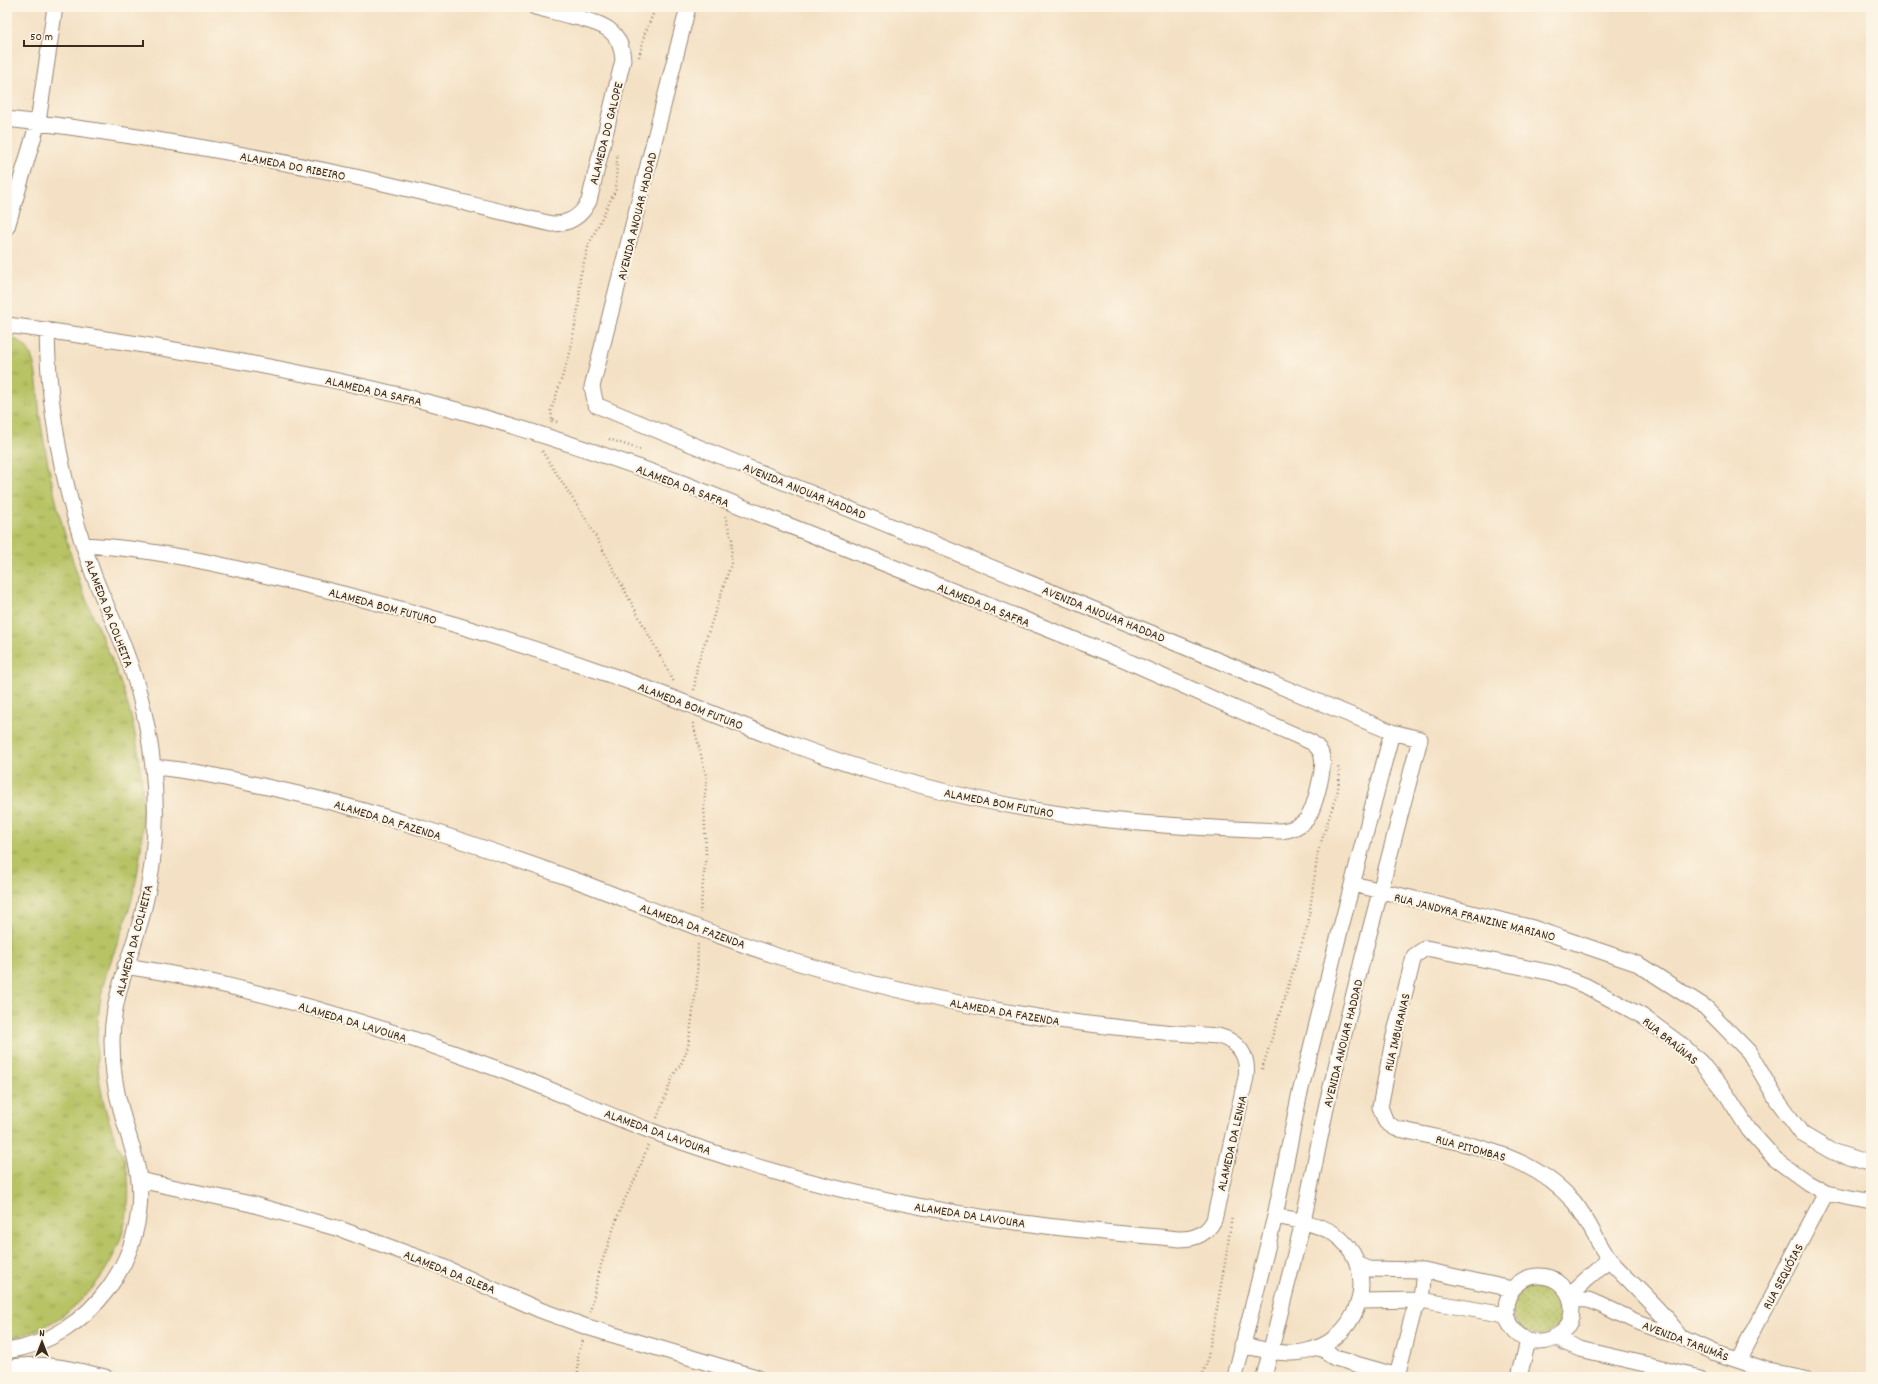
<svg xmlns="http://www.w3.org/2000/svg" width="1878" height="1384" font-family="Dekko,sans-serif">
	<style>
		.grass { fill: url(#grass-dots); stroke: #797642 }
		.park { fill: url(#park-tufts); stroke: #797642 }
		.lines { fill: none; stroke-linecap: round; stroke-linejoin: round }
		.minor-casing { stroke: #988672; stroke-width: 17 }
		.path { stroke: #988672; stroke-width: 2.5; stroke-dasharray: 1 3; stroke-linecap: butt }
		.minor { stroke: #fff; stroke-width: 15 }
		.labels { text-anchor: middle; stroke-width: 4; stroke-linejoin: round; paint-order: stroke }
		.street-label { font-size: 13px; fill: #3b2a1e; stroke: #fcf5e5 }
	</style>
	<defs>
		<pattern id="grass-dots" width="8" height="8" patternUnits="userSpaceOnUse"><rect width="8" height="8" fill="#b7c365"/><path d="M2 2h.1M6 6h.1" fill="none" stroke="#969f53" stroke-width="1.8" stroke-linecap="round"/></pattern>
		<pattern id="park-tufts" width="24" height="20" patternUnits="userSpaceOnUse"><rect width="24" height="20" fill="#b7c365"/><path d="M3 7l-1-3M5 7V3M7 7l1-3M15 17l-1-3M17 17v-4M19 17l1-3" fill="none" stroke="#969f53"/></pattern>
	</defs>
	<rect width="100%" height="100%" fill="#fcf5e5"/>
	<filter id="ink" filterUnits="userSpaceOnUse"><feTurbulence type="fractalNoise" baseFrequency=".025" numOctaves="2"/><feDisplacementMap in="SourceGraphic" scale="8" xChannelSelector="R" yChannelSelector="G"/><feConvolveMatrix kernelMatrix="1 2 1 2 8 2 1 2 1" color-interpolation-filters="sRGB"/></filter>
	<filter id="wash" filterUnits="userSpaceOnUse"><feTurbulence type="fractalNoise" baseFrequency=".012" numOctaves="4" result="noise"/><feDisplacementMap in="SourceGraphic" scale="16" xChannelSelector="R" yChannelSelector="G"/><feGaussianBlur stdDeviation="0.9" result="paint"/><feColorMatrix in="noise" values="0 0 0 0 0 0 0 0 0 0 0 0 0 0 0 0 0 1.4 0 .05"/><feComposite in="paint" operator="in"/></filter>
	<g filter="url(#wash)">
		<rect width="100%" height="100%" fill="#f4e1c5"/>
		<path class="grass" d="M1513 1310a25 25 0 1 1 50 0a25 25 0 1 1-50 0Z"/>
		<path class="park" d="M7,336C14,339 21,341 26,347C38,360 38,399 40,417C49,479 64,540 86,599C96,625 109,650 118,676C134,717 142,761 143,806C143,841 139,876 129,910C123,931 114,951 107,972C100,993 98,1016 97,1038C96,1071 102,1104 114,1135C117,1144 122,1152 125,1161C144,1240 86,1325 7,1339Z"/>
	</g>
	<g filter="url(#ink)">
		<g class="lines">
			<g class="minor-casing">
				<path id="minor" d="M688,7L592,387L596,405L1392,732L1420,739L1363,957L1327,1103L1303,1222L1264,1377
					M7,119C118,132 228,151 337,173C409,188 480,207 552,224C569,224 581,217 589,201L623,60C621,28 601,24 575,17C561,14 548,10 535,7
					M7,227L38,122L55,7
					M7,325C142,343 278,365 411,398C504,421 595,451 685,484L1123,659L1311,742C1317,746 1321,750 1322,757C1325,768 1314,811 1306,820C1299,827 1291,830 1281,831C1227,829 1173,827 1120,821C1035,813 951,796 870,771C785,745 703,708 619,678C510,639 398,606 285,580C219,564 151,548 83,545
					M1353,884L1533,928L1638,964L1705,1007L1749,1052L1777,1100L1802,1134L1831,1151L1871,1164
					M125,966C253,985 385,1027 506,1072C556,1091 604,1114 654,1132C683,1143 713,1152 742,1162C836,1191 934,1212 1032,1224C1081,1231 1131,1234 1180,1239C1195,1239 1207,1234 1214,1220L1246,1077C1249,1055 1238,1041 1218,1036C1068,1027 920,1002 777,956C709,934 642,905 575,880C474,844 372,809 267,787C229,779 192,770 153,767
					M139,1180L251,1204L340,1229L436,1264L540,1310L587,1327L756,1377
					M1357,1264L1369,1269L1424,1270L1512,1289
					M1506 1309a33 33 0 1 1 66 0a33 33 0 1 1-66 0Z
					M1569,1295L1609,1259
					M1571,1299L1588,1300L1601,1305L1635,1321L1681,1337L1716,1353L1764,1369L1803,1377
					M1360,1301L1421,1300L1505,1315
					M1558,1336L1566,1343L1580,1349L1701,1377
					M1681,1337C1665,1315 1645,1296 1626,1277C1620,1271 1614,1265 1609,1259C1596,1241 1588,1219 1574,1202C1527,1149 1460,1144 1395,1128L1386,1122L1380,1107L1394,1036L1414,956L1426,948L1553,973L1586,986L1642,1016L1683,1046L1701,1063L1727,1095L1749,1130L1775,1159L1808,1183L1826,1193L1871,1202
					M1242,1345C1264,1350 1289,1357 1311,1350C1363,1335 1381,1265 1333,1233C1316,1223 1294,1220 1275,1216
					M1321,1347L1335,1358L1401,1377
					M7,1351C90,1339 151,1255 138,1172C135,1152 127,1133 122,1113C115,1090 112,1066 112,1041C112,995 132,955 143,912C155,865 158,815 153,767C149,729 140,690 126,653C117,627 104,602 94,576C65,497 48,414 47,330
					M1738,1360L1826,1193
					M7,1368C41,1361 72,1369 105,1377
					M1397,1376L1413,1314L1421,1300L1424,1270
					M1235,1377L1275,1216L1299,1097L1335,950L1392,732
					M1519,1377L1528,1341"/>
			</g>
			<path class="path" d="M639,57L645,33L656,7
				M552,419L551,411L570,353L579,303L580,277L589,244L616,189L617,154
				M551,422L552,419L559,423
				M609,439L641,450
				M542,451L589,524L674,682
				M694,690L697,666L731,564L732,539L725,516
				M693,723L707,779L704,803L706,855L700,913
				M1262,1069L1308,924L1318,852L1338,790L1340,773L1338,767
				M657,1118L673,1076L682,1062L688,1047L697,983L698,942
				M590,1312L601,1265L621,1207L638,1173L648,1145
				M578,1377V1354L583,1340
				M1202,1377L1207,1362L1225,1263L1232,1217"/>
			<use href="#minor" class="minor"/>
		</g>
	</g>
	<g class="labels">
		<g class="street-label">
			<text transform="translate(605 133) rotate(-76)" y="5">ALAMEDA DO GALOPE</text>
			<text transform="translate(293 165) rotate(11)" y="5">ALAMEDA DO RIBEIRO</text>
			<text transform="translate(636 216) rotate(-76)" y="5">AVENIDA ANOUAR HADDAD</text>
			<text transform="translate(374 390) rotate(13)" y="5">ALAMEDA DA SAFRA</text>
			<text transform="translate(683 485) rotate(21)" y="5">ALAMEDA DA SAFRA</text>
			<text transform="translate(805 490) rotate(22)" y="5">AVENIDA ANOUAR HADDAD</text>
			<text transform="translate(984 604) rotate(22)" y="5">ALAMEDA DA SAFRA</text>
			<text transform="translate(383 605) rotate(15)" y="5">ALAMEDA BOM FUTURO</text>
			<text transform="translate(110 613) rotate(69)" y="5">ALAMEDA DA COLHEITA</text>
			<text transform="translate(1104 613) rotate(22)" y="5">AVENIDA ANOUAR HADDAD</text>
			<text transform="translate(691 705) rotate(21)" y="5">ALAMEDA BOM FUTURO</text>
			<text transform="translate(999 802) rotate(11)" y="5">ALAMEDA BOM FUTURO</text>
			<text transform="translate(388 819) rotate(17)" y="5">ALAMEDA DA FAZENDA</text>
			<text transform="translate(1475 916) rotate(14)" y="5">RUA JANDYRA FRANZINE MARIANO</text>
			<text transform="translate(693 925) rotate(20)" y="5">ALAMEDA DA FAZENDA</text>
			<text transform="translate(133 940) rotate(-75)" y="5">ALAMEDA DA COLHEITA</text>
			<text transform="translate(1005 1011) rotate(10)" y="5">ALAMEDA DA FAZENDA</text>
			<text transform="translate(353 1021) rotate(17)" y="5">ALAMEDA DA LAVOURA</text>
			<text transform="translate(1396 1032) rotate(-77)" y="5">RUA IMBURANAS</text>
			<text transform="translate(1671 1040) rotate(39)" y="5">RUA BRAÚNAS</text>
			<text transform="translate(1342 1043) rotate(-76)" y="5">AVENIDA ANOUAR HADDAD</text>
			<text transform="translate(658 1131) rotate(20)" y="5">ALAMEDA DA LAVOURA</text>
			<text transform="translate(1231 1143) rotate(-77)" y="5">ALAMEDA DA LENHA</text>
			<text transform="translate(1471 1147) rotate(15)" y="5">RUA PITOMBAS</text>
			<text transform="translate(970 1214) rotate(9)" y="5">ALAMEDA DA LAVOURA</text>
			<text transform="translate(450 1271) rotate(22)" y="5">ALAMEDA DA GLEBA</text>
			<text transform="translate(1782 1276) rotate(-62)" y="5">RUA SEQUÓIAS</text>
			<text transform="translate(1686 1340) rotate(21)" y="5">AVENIDA TARUMÃS</text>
		</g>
	</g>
	<rect width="1878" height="1384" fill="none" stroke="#fcf5e5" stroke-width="24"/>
	<g transform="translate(42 1342)" stroke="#fcf5e5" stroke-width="3" paint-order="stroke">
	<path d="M0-3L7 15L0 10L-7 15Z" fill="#3b2a1e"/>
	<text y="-6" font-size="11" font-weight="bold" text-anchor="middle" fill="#3b2a1e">N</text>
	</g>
	<path d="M24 40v6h119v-6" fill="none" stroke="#3b2a1e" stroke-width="2"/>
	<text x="30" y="40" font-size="12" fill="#3b2a1e" stroke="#fcf5e5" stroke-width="3" paint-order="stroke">50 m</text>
</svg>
